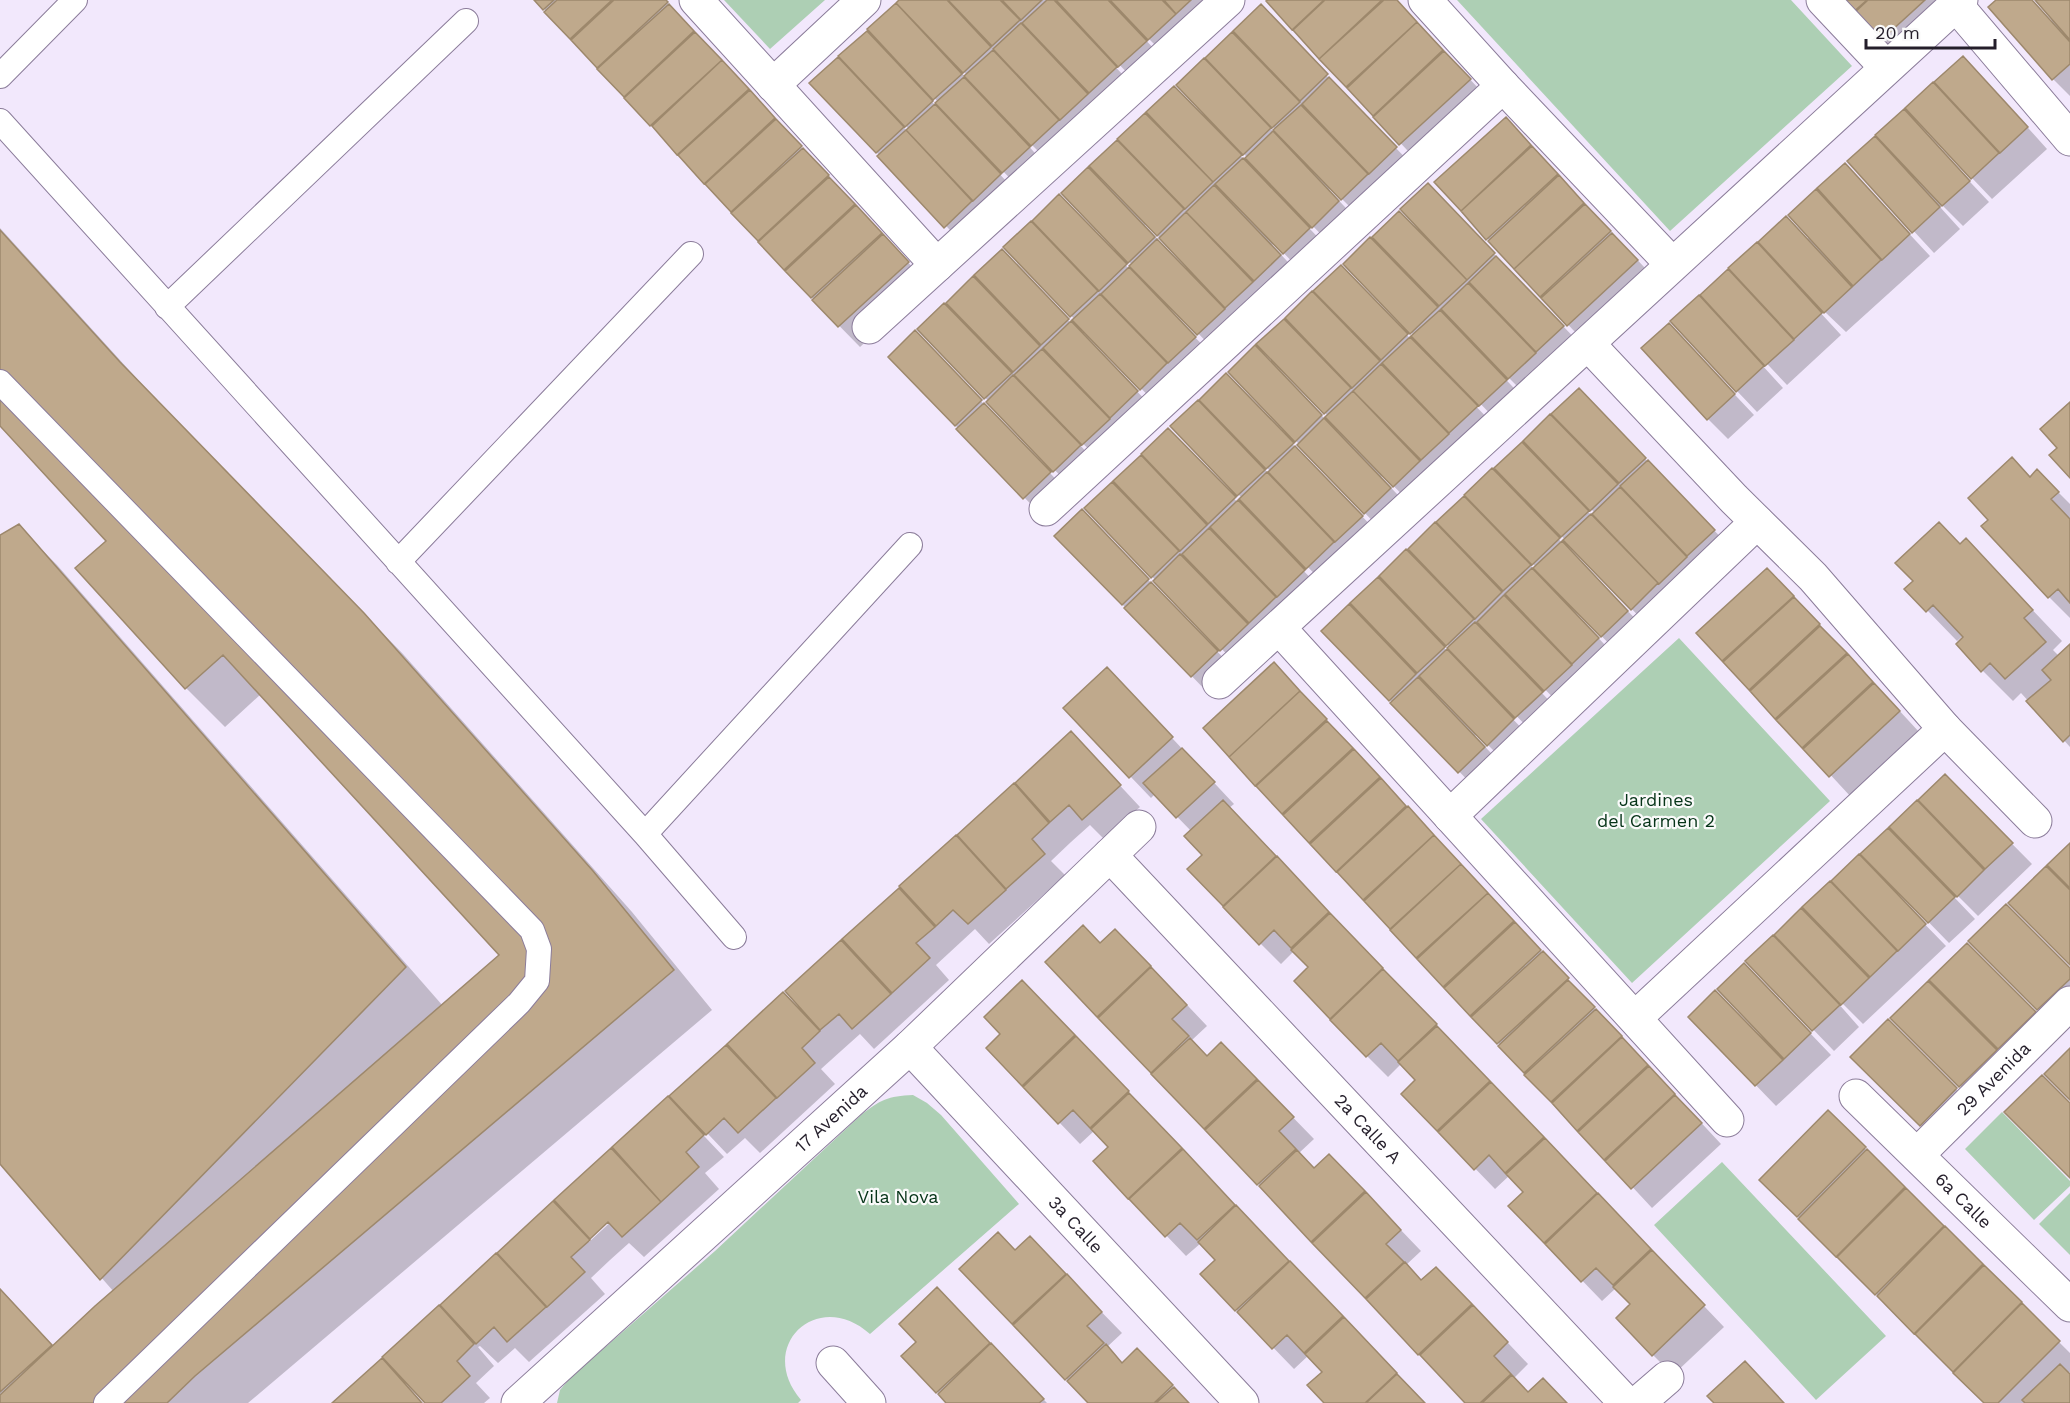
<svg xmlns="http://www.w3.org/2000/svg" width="2070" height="1403" font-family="'Work Sans',sans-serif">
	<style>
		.green { fill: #adcfb4 }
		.shadow { fill: #0003; fill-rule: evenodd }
		.building { fill: #bfa98c; stroke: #9d886c; stroke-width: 1.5 }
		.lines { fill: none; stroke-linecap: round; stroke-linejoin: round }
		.service-casing { stroke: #8b7c9a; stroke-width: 26 }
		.minor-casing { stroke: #8b7c9a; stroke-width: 35 }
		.service { stroke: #fff; stroke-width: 24 }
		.minor { stroke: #fff; stroke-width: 33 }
		.labels { text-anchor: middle; stroke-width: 4.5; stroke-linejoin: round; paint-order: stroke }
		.park-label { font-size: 18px; fill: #063418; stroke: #fafafa }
		.street-label { font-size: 18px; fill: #241e2a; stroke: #fafafa }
	</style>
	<rect width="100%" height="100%" fill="#f2e8fc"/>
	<path class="green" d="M724,0H825L770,49Z
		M1457,0H1791L1852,66L1670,231Z
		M1679,638L1830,801L1632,983L1481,819Z
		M913,1095L927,1103L941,1115L1019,1204L870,1334C818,1287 755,1346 801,1400L798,1403H557L560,1390L570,1378L715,1251L861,1115C880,1100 888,1096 913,1095Z
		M2002,1112L2070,1181V1186L2034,1220L1965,1149Z
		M1722,1162L1886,1336L1816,1400L1654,1225Z
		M2070,1193V1255L2039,1224Z"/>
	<path class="shadow" d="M536,0H665L928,284L860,347L814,300Z
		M901,0H1215L1170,60L1145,35L1143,37L1166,62L1140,86L1070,14L1068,16L1136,89L1053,166L1028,141L1026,143L1049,169L1024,193L954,120L952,123L1020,196L966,247L811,83L867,33L935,105L938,102L869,29ZM1041,41L1048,49L1046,50L1039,43ZM960,68L967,75L966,78L959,70ZM902,122L909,129L907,131L901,124Z
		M1270,0H1397L1490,101L1421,165L1268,1Z
		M1840,0H1968L1899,63Z
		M1998,0H2032L2051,21L2053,19L2037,0H2070V96L2053,79Z
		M1261,7L1416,169L1363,220L1331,188L1329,190L1359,222L1333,247L1178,85ZM1262,115L1276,130L1274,132L1260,117Z
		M1983,78L2047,149L1992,199L1972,178L1954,105Z
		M1195,108L1330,250L1304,274L1274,243L1272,245L1301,276L1219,355L1063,193L1145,115L1166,136ZM1147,224L1190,271L1188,273L1145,225Z
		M1904,112L1989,202L1963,226L1942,205L1940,207L1960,229L1934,253L1849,161Z
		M1506,119L1658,282L1588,346L1436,183Z
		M1845,165L1930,256L1846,332L1825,312L1786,218L1808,239L1809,237L1790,215Z
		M1059,196L1215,358L1161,409L1005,247Z
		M1448,206L1584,348L1530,399L1498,367L1496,369L1526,401L1501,425L1345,264L1415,284L1417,282L1418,231Z
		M0,228L159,403L403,654L632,912L712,1010L248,1403H0V1288L54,1347L114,1292L0,1162V536L18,526L57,565L443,1006L501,955L261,694L225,727L186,688L108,542L0,424Z
		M1757,244L1841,335L1787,385L1702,295Z
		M1002,252L1158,413L1104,464L1072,433L1070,434L1100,467L1075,491L919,329L976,337L978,335L948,303Z
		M1341,267L1497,428L1414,507L1383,475L1381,477L1411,509L1385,534L1230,372L1275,368L1325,419L1328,416L1258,345ZM1401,381L1428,409L1426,411L1399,383Z
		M1719,318L1783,388L1757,412L1737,391Z
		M1669,325L1754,415L1728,439L1708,419Z
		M935,353L1070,494L1045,519L890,357Z
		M1226,375L1382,537L1328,588L1173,426ZM1253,453L1314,517L1312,519L1251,455Z
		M1579,390L1734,551L1652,630L1496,468ZM1581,499L1595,513L1592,516L1578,501Z
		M1168,430L1324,592L1242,670L1086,508L1157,528L1159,526L1115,481ZM1200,572L1213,586L1211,588L1198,574Z
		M1492,470L1648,632L1622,657L1578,612L1576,614L1619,660L1566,711L1496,639L1493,642L1562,714L1537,737L1381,576L1452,597L1454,595L1410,549ZM1522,553L1536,567L1534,569L1520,554Z
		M2037,471L2070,504V618L2049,597L2031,478Z
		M1102,532L1238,673L1212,697L1056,536Z
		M1966,540L2062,641L2053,650L2059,656L2070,646V747L2021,693L2013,701L1983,671L1958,644L1966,636L1964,635L1957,641L1927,610L1960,545Z
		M1788,590L1920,733L1851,797L1699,633Z
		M1398,600L1534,741L1508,765L1477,734L1475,736L1505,768L1479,792L1323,631L1379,637Z
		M1274,665L1721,1144L1652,1208L1205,728Z
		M1127,690L1234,804L1229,808L1724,1327L1673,1375L1653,1355L1632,1304L1616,1288L1602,1301L1510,1206L1525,1192L1510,1175L1495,1189L1403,1094L1417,1080L1402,1063L1388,1077L1367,1056L1296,981L1310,967L1294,951L1281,964L1260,943L1189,869L1204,855L1192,832L1155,794L1151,798L1065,708Z
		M1071,733L1140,807L1104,839L1090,825L1071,842L1051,861L1065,875L989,944L975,929L936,965L949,980L874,1049L860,1034L841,1051L821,1069L835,1084L760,1153L745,1138L727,1154L672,1096L783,994L801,1011L861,963L916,907L976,854L959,835Z
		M1945,776L2032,864L1978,916L1933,871L1931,873L1975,919L1949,943L1862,854Z
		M1879,877L1946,946L1863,1024L1832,993L1830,994L1859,1027L1834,1051L1747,961L1830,884L1861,915Z
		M1970,941L2070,970V1019L2059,1030Z
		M1100,945L1136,951L1207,1026L1192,1040L1208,1057L1242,1065L1314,1139L1299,1153L1314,1170L1350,1177L1421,1251L1406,1265L1422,1282L1457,1289L1528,1364L1514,1378L1529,1394L1566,1403H1468L1047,962Z
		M1967,945L2056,1033L2020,1069L1931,980Z
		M1928,983L2016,1071L1981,1107L1893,1018Z
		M1764,985L1831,1055L1776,1106L1690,1017L1715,992L1761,1037L1763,1035Z
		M1043,1003L1246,1217L1425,1403H1326L1324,1372L1309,1355L1294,1369L1202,1274L1217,1260L1201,1243L1186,1256L1095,1161L1110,1147L1094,1131L1080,1144L988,1048Z
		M1888,1021L1977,1110L1941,1145L1852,1057Z
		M668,1098L724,1157L705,1173L719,1189L644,1257L629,1243L610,1260L591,1278L605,1294L529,1362L515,1348L498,1363L480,1346L478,1347L494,1366L476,1383L490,1398L484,1403H427L385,1357L553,1203L571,1221L573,1220L556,1200ZM613,1216L615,1218L589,1242V1238Z
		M1828,1112L2070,1353V1372L2068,1374L2070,1376V1403H1986L1761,1180Z
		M1015,1252L1050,1259L1122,1333L1107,1347L1113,1353L1123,1364L1158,1371L1189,1403H1090L961,1269Z
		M958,1310L1047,1403H948L903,1356Z"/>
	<path class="building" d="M534,0H554L543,10Z
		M557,0H612L570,39L544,12Z
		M614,0H666L668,2L597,68L571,40Z
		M899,0H947L991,47L963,73L896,3Z
		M948,0H1000L1020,20L992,46Z
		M1002,0H1042L1021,20Z
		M1047,0H1054L1117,67L1089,93L1022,23Z
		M1056,0H1108L1147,41L1118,67Z
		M1110,0H1162L1176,14L1148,40Z
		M1164,0H1191L1176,14Z
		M1268,0H1324L1292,30L1266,1Z
		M1325,0H1382L1319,59L1293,30Z
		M1384,0H1397L1417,22L1346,87L1319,59Z
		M1838,0H1867L1851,14Z
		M1868,0H1925L1878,43L1852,15Z
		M1996,0H2032L2070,42V64L2052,80L1988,7Z
		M2035,0H2070V40Z
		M896,3L962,74L933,100L867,29Z
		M669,4L694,31L624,97L597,69Z
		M1261,4L1328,74L1300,101L1233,31Z
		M1417,22L1443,50L1373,116L1347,88Z
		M1021,23L1088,94L1060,120L993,49Z
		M867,31L933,101L905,127L838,56Z
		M695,32L722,60L650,126L624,98Z
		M1232,32L1300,102L1272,128L1205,58Z
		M993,50L1059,120L1031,146L964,76Z
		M1444,51L1471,79L1399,145L1373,117Z
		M1963,56L2028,127L2000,153L1934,82Z
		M838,57L904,127L876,153L809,83Z
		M1204,58L1271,128L1243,155L1176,85Z
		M722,60L749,89L677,155L652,126Z
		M964,77L1030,147L1002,173L935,103Z
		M1329,77L1397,147L1369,174L1302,104Z
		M1933,82L1999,153L1971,179L1905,108Z
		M1174,86L1242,155L1213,182L1146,112Z
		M750,90L775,118L704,184L678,155Z
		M935,104L1001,174L973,201L906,130Z
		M1301,105L1368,174L1341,200L1273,130Z
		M1904,109L1970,181L1942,206L1875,135Z
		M1145,113L1213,182L1185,209L1117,139Z
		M1506,117L1531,145L1461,211L1434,182Z
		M776,119L802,146L731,212L705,184Z
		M906,130L972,201L944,228L877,156Z
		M1273,131L1339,201L1312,228L1245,158Z
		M1875,136L1940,207L1912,233L1847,161Z
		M1117,140L1184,209L1157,236L1089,166Z
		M1532,146L1558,174L1486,240L1461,211Z
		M803,148L829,175L758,241L731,213Z
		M1243,158L1310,228L1283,254L1215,184Z
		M1845,163L1910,234L1882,260L1817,188Z
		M1088,167L1155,237L1128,263L1061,193Z
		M1559,175L1584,203L1514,269L1488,241Z
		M829,177L855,204L784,270L758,242Z
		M1428,183L1495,253L1467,280L1400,209Z
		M1214,185L1281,255L1254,281L1186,212Z
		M1816,189L1881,260L1853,286L1788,215Z
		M1059,194L1127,264L1099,291L1032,221Z
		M1585,204L1611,231L1540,297L1514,269Z
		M856,205L882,233L811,298L785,271Z
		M1399,211L1467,280L1439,306L1372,237Z
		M1186,212L1253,282L1225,308L1159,238Z
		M1786,216L1852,287L1824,313L1758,242Z
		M1031,221L1098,291L1070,317L1003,247Z
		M0,230L120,362L364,613L593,871L674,970L195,1376L167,1403H0V1395L95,1306L499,955L223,655L185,689L75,568L106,541L0,426Z
		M1612,233L1638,260L1567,326L1541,298Z
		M883,234L909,262L838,327L812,300Z
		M1370,237L1438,307L1410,334L1343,264Z
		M1157,239L1225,309L1197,335L1129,266Z
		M1757,242L1822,313L1794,339L1728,268Z
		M1002,249L1069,319L1041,345L974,275Z
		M1496,256L1564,326L1536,352L1469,282Z
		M1341,265L1408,334L1381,360L1313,291Z
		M1129,267L1196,337L1168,363L1101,294Z
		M1728,269L1794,340L1765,366L1700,295Z
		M973,276L1040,346L1013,372L946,303Z
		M1468,283L1536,353L1508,379L1441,309Z
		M1312,291L1380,361L1352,388L1285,318Z
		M1100,294L1167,363L1140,390L1072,320Z
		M1699,295L1764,366L1736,392L1670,321Z
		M944,303L1012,373L984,399L917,329Z
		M1440,310L1507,380L1479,406L1411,336Z
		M1284,319L1351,388L1324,414L1256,344Z
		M1071,321L1138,391L1110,418L1043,348Z
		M1669,323L1735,394L1707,420L1641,348Z
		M915,330L982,400L955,426L888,357Z
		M1410,337L1478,406L1449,433L1382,363Z
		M1255,345L1322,415L1295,442L1228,372Z
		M1042,349L1110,419L1082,445L1014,375Z
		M1381,364L1449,434L1421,460L1353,391Z
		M1226,373L1294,443L1266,469L1199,400Z
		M1013,375L1081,445L1053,472L986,402Z
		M1579,388L1646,458L1619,483L1551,414Z
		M1353,391L1420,461L1393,487L1325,417Z
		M1198,400L1265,470L1237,496L1170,426Z
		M2070,402V478L2049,455L2057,448L2040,429Z
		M984,403L1051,472L1023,499L956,429Z
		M1550,414L1618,484L1590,511L1523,441Z
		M1324,418L1391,488L1364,514L1297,445Z
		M1168,428L1236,497L1208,524L1141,454Z
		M1522,442L1589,511L1561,537L1494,468Z
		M1295,446L1363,516L1335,542L1268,472Z
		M1141,455L1207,525L1180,551L1113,481Z
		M2012,457L2030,477L2037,469L2059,492L2051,499L2070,519V603L2058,589L2048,598L1981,526L1988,520L1968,498Z
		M1648,460L1715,530L1687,556L1620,486Z
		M1492,468L1560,538L1532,565L1464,495Z
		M1267,472L1334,542L1306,569L1239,499Z
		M1112,482L1179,551L1151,578L1084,508Z
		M1620,487L1687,557L1659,584L1592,514Z
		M1464,496L1531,565L1503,591L1436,522Z
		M1238,500L1305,570L1277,597L1210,527Z
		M1082,509L1149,579L1122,605L1054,536Z
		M1591,514L1658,583L1631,610L1563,540Z
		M1435,522L1502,592L1475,619L1408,549Z
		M1939,522L1960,544L1966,538L2033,610L2024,618L2046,642L2005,679L1990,663L1981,672L1956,644L1963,637L1933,605L1926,612L1904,589L1913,581L1895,563Z
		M19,524L406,967L100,1280L0,1164V535Z
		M1209,528L1276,597L1249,623L1182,554Z
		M1562,541L1628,611L1601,637L1533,568Z
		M1406,549L1474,619L1446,646L1379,576Z
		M1180,554L1248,624L1220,651L1153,581Z
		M1532,568L1599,638L1572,664L1505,594Z
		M1767,568L1794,596L1722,661L1696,633Z
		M1378,577L1445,647L1417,673L1350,603Z
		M1151,582L1218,651L1191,677L1124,608Z
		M1504,595L1572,665L1544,691L1477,622Z
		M1794,597L1820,624L1749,690L1723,662Z
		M1349,604L1416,674L1389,701L1321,631Z
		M1475,622L1543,692L1515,718L1447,648Z
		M1820,626L1847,653L1775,719L1750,691Z
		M2070,644V735L2063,742L2026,701L2051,680L2042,670Z
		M1447,649L1514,719L1487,746L1419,676Z
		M1848,654L1873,682L1802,748L1776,720Z
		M1274,662L1300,691L1229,757L1203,728Z
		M1107,667L1173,737L1129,778L1063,708Z
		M1418,677L1485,747L1458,773L1390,703Z
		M1874,683L1900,711L1829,777L1803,749Z
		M1300,691L1327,719L1255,786L1229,757Z
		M1327,721L1353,748L1282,814L1256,786Z
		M1071,731L1121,785L1082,820L1069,805L1050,822L1015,783Z
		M1182,748L1215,782L1176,818L1143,783Z
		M1354,749L1380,777L1309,843L1283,815Z
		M1945,774L2013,843L1985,869L1918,800Z
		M1381,778L1406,806L1336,872L1310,844Z
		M1014,783L1049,823L1032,839L1045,854L1006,889L957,835Z
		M1223,800L1276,856L1223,906L1187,869L1202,855L1184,836Z
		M1917,800L1984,870L1957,897L1889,827Z
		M1408,806L1434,835L1363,900L1337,872Z
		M1888,828L1955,897L1928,923L1860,854Z
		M956,835L1006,890L968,924L953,910L936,926L899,886Z
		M1434,835L1461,864L1390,929L1364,901Z
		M2070,843V888L2047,865Z
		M1859,854L1926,924L1898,951L1831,881Z
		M1277,856L1329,912L1291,948L1274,930L1259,945L1223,907Z
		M1461,864L1488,893L1416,958L1390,930Z
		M2046,866L2070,890V965L2008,903Z
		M1830,881L1897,951L1870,977L1802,907Z
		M899,888L935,927L916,943L930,958L892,993L842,939Z
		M1488,893L1514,921L1443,987L1417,959Z
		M2006,904L2070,968V979L2037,1010L1968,941Z
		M1801,908L1869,978L1841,1005L1774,935Z
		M1330,913L1383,968L1330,1019L1294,981L1308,967L1291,950Z
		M1515,922L1541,950L1470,1016L1444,988Z
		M1083,925L1100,943L1115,929L1151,966L1097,1017L1045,962Z
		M1773,935L1840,1005L1812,1031L1745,961Z
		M841,940L891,994L852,1029L839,1014L820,1030L785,991Z
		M1967,943L2036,1012L1998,1049L1929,980Z
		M1543,951L1569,978L1497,1044L1471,1017Z
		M1744,963L1811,1033L1784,1059L1717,989Z
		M1151,967L1187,1005L1172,1019L1189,1036L1151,1073L1098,1018Z
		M1383,969L1437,1024L1398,1061L1381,1043L1366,1057L1330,1020Z
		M1022,980L1075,1035L1022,1086L986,1048L1000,1034L984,1017Z
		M1568,980L1595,1007L1524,1073L1498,1046Z
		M1928,981L1997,1050L1959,1087L1890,1018Z
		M1715,990L1783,1060L1755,1086L1688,1017Z
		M783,992L820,1031L802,1048L815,1063L777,1098L727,1044Z
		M1596,1009L1622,1036L1551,1102L1524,1075Z
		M1888,1019L1957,1088L1920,1126L1850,1057Z
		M1437,1026L1490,1081L1437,1131L1401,1094L1415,1080L1398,1062Z
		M1076,1036L1129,1091L1090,1128L1073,1110L1058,1124L1023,1087Z
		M1622,1037L1648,1065L1577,1131L1552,1103Z
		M1190,1038L1207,1056L1221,1042L1257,1079L1204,1129L1151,1074Z
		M726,1045L776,1098L738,1133L724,1118L706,1135L669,1096Z
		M2070,1048V1100L2044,1074Z
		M1649,1066L1675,1094L1604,1160L1578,1132Z
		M2042,1075L2070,1103V1178L2004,1112Z
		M1258,1080L1294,1117L1279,1131L1296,1149L1257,1185L1205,1130Z
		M1491,1082L1544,1137L1505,1173L1489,1155L1474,1170L1438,1132Z
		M1129,1093L1182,1148L1128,1199L1093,1161L1108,1147L1091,1129Z
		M1675,1095L1702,1123L1631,1189L1605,1161Z
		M668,1096L704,1135L686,1152L699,1167L661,1202L612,1147Z
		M1828,1110L1866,1147L1797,1217L1759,1180Z
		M1545,1138L1597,1193L1544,1243L1508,1206L1523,1192L1506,1174Z
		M611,1148L661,1202L622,1237L608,1222L590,1239L554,1200Z
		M1183,1149L1235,1205L1197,1240L1180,1223L1165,1237L1129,1199Z
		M1867,1149L1905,1187L1836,1257L1798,1219Z
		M1297,1150L1314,1168L1329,1154L1365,1191L1311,1242L1259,1186Z
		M1906,1188L1944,1226L1875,1295L1837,1257Z
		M1366,1192L1401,1230L1386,1244L1404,1262L1365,1298L1312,1243Z
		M1598,1193L1651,1249L1613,1285L1596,1268L1581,1282L1545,1244Z
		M553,1201L590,1240L571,1257L585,1272L547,1307L497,1253Z
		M1236,1205L1289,1261L1235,1311L1200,1274L1215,1260L1198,1242Z
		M1945,1226L1983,1264L1914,1334L1877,1296Z
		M998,1232L1015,1250L1030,1236L1066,1274L1012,1324L959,1269Z
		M1652,1250L1705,1305L1652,1356L1616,1318L1630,1304L1613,1287Z
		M496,1253L546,1307L507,1342L494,1327L476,1344L440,1305Z
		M1290,1261L1343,1316L1304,1353L1287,1335L1272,1349L1237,1312Z
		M1405,1262L1421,1280L1436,1267L1472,1304L1418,1355L1366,1299Z
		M1984,1265L2022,1302L1953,1372L1915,1334Z
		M1067,1274L1102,1312L1087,1326L1104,1343L1065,1380L1013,1325Z
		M937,1287L990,1343L936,1393L901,1356L916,1342L899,1324Z
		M0,1289L52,1345L0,1392Z
		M2022,1303L2060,1341L1998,1403H1984L1953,1373Z
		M439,1305L474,1344L457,1361L470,1376L441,1403H425L382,1357Z
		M1473,1305L1508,1342L1494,1356L1511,1374L1480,1403H1465L1420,1355Z
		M1344,1317L1397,1373L1365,1403H1324L1307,1385L1322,1372L1305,1354Z
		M991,1343L1044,1399L1039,1403H946L938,1394Z
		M1106,1344L1122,1363L1137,1348L1173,1385L1154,1403H1088L1067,1381Z
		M382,1358L422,1403H332Z
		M1745,1361L1784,1403H1714L1707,1396Z
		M2060,1364L2070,1374V1403H2025L2022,1400Z
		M1397,1374L1425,1403H1366Z
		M1512,1375L1528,1392L1543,1378L1567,1403H1482Z
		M1174,1387L1189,1403H1156Z"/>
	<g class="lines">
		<g class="service-casing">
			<path id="service" d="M0,76L75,0
				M0,121L645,834L734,937
				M167,307L466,21
				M0,382L532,930L539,949L537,981L519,1003L106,1403
				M398,562L691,254
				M645,834L910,545"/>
		</g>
		<g class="minor-casing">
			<g id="minor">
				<path d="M696,0L937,265"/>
				<path d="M1425,0L1503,86L1672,264"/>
				<path d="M1823,0L1886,67"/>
				<path d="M1956,5L2070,139"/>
				<path d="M773,85L864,0"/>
				<path d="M869,327L1228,0"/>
				<path d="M1589,345L1734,499L1813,577L1945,729L2035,821"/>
				<path d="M1046,509L1503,86"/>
				<path d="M1279,628L1727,1120"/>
				<path d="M1219,682L1961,0"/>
				<path d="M1450,816L1757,522"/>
				<path id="s1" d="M1110,855L1626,1403"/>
				<path d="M1635,1018L1945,729"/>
				<path id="s2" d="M910,1047L1242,1403"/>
				<path id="s3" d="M1856,1096L2070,1305"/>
				<path id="s4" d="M1917,1155L2070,1003"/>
				<path d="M833,1363L869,1403"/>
				<path id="s5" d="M518,1403L910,1047L1139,827"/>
				<path d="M1638,1403L1667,1378"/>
			</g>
		</g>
		<use href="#service" class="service"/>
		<use href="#minor" class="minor"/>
	</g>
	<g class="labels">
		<g class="park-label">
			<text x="1656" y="806">Jardines<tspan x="1656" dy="21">del Carmen 2</tspan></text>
			<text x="898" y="1203">Vila Nova</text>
		</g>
		<g class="street-label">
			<text dy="6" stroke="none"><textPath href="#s4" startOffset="108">29 Avenida</textPath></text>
			<text dy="6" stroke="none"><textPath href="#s5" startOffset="423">17 Avenida</textPath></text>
			<text dy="6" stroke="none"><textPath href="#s1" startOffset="376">2a Calle A</textPath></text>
			<text dy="6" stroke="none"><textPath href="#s3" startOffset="150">6a Calle</textPath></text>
			<text dy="6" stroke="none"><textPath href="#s2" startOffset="243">3a Calle</textPath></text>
		</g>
	</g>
	<path d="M1866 39v9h129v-9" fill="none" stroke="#241e2a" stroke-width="3"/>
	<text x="1875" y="39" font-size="18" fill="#241e2a" stroke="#fafafa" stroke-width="4.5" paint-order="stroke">20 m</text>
</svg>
